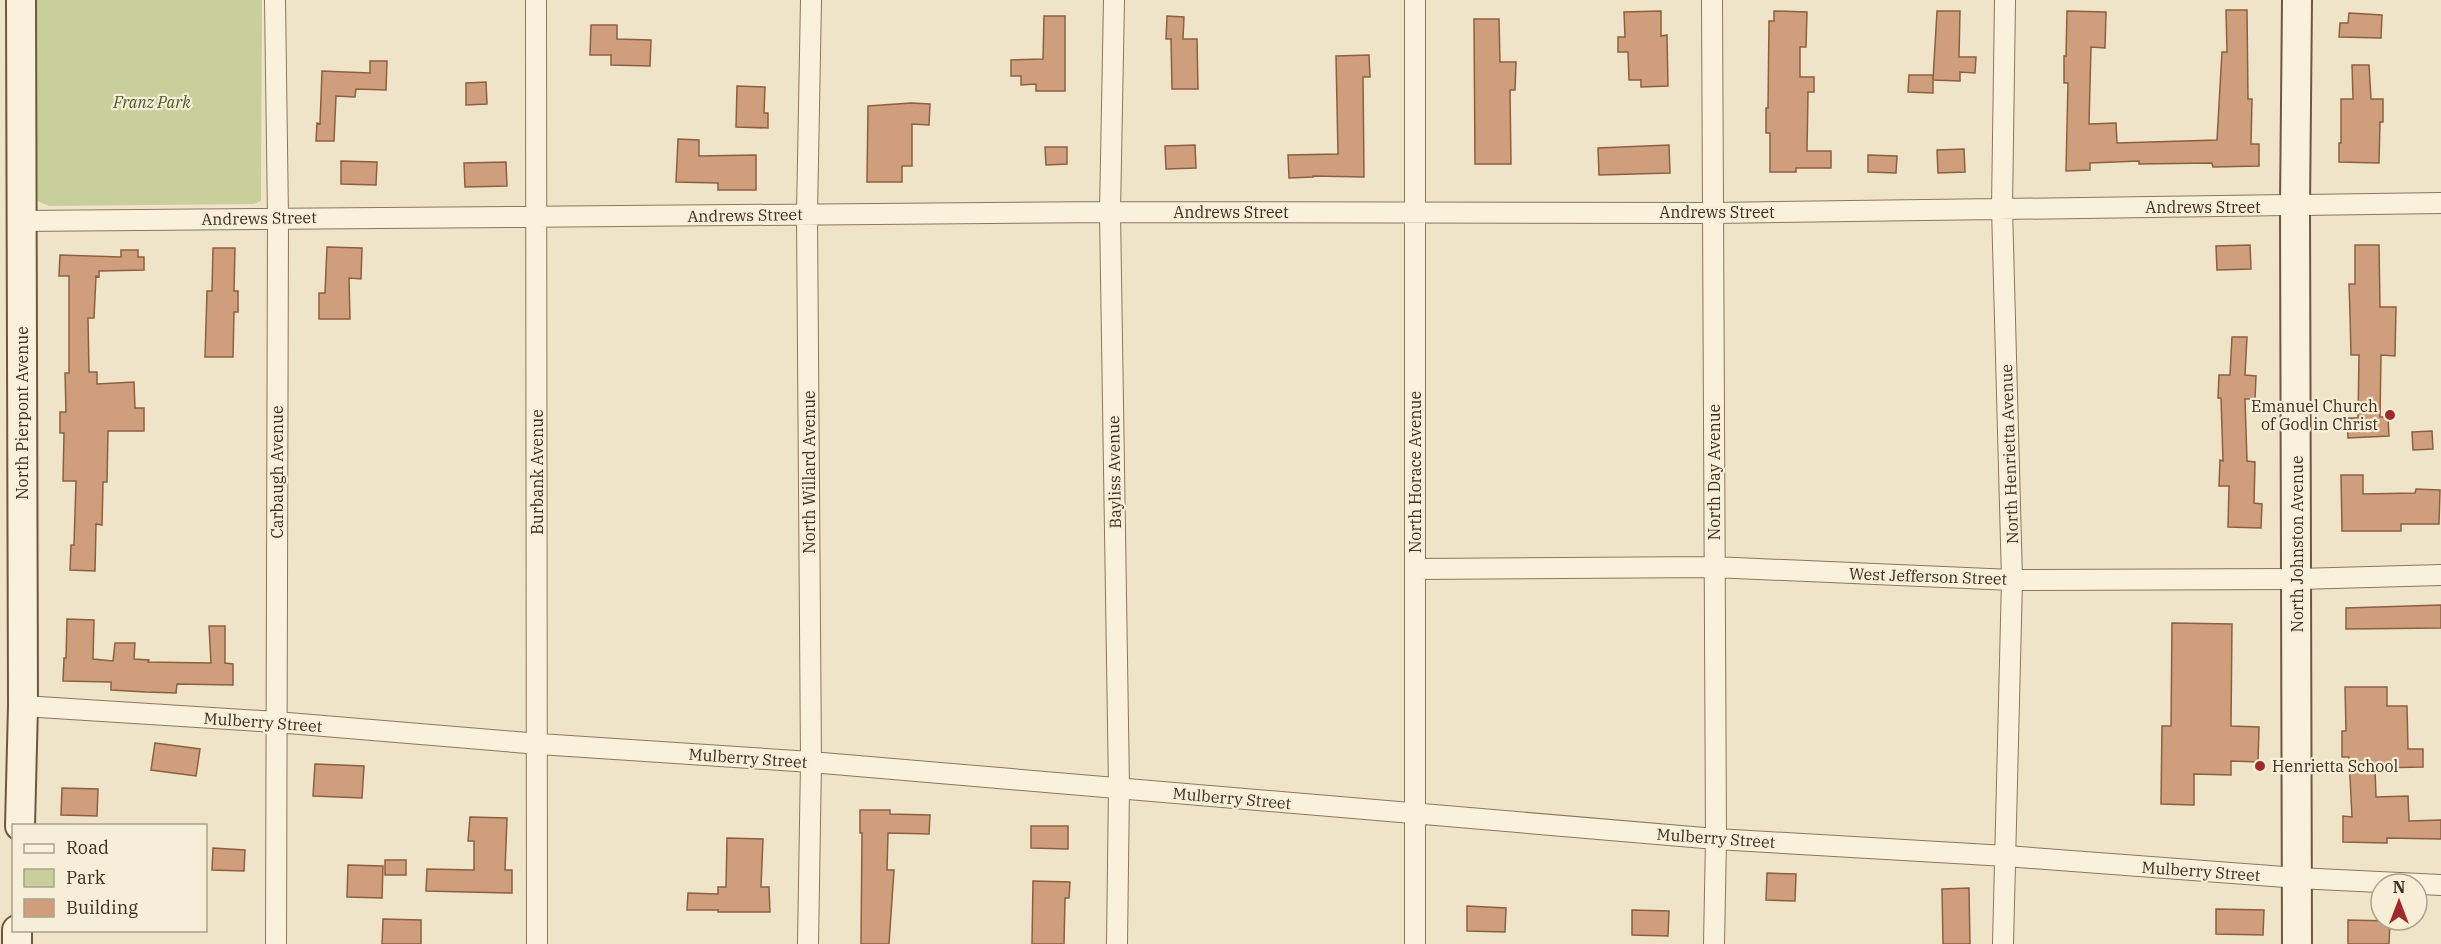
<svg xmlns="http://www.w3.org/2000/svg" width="2441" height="944" font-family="'IBM Plex Serif',serif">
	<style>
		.green { fill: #c9cf9b }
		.building { fill: #cf9f7d; stroke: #8d5f41; stroke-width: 1.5 }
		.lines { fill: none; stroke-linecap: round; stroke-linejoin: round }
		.street-casing { stroke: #8d765c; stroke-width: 22 }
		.secondary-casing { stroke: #6f573f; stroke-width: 32 }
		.street { stroke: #faf1dc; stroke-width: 20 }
		.secondary { stroke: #faf1dc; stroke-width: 28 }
		.poi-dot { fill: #9e2a2b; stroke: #f7eed8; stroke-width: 2 }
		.labels { text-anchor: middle; stroke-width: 4.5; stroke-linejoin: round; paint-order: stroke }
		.park-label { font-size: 16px; font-style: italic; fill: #4d5a26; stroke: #f7eed8 }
		.street-label { font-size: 16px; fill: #3d2e20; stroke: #f7eed8 }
		.poi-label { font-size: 16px; fill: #3d2e20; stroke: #f7eed8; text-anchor: end }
	</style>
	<rect width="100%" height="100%" fill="#f0e4c8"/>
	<path class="green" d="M34,0H262L261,201L254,204L49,206L35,200Z"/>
	<path class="building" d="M2226,10H2247L2248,99H2252L2251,144H2259V166L2213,167L2212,163L2139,164V161L2090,163V170L2066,171L2068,83H2064V56H2066L2067,11L2106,12L2105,48L2091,47L2089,124L2116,123L2117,143L2217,140L2222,52H2227Z
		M1661,11V36L1667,35L1668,86L1641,87V80H1629L1628,52H1618V37H1625L1624,12Z
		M1774,11L1807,12L1806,47H1800V77H1814V92H1808L1807,151H1831V168H1796V172H1770V133H1766V108H1768L1769,21H1774Z
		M1937,11H1960L1959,57H1976L1975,73L1960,72V81L1933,80Z
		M2349,13L2382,15L2381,38L2339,37L2340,23H2348Z
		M1044,16H1065V91H1036V84L1021,85V76H1011V60L1043,59Z
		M1167,16L1184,17L1183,39H1197L1198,89H1172L1171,39H1166Z
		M1474,19H1499L1500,62H1516L1515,90H1510L1511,164H1475Z
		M591,25H617V39L651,40L650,66L611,65V55H590Z
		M1369,55L1370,77H1363L1364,177L1313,176V177L1289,178L1288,155L1338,154L1336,56Z
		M370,61H387L386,90L356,89L355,97L336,96L334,141H316L317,123L320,124L322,71L370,73Z
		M2352,65H2369L2371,99H2383V122H2380L2379,163L2339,162V143H2341V99H2353Z
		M1909,75H1933V93L1908,92Z
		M486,82L487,104L466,105V83Z
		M737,86L765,87L764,113H768V128L736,127Z
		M911,103L930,104L929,125L912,124V166H902V182H867L868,106Z
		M678,139L699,140V156L756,155V190H718V183L676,182Z
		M1195,145L1196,168L1166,169L1165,146Z
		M1669,145L1670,173L1599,175L1598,148Z
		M1045,147H1067V164L1046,165Z
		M1964,149L1965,172L1938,173L1937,150Z
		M1868,155L1897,156L1896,173L1868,172Z
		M341,161L377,162L376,185L341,184Z
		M506,162L507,186L465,187L464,163Z
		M2250,245L2251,269L2217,270L2216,246Z
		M2355,245H2379L2380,307H2396L2395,356L2381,355L2380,417H2388L2389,436L2348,438L2347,418H2358L2359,355H2351L2350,314L2349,284H2355Z
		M327,247L362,248L361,279L349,278L350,319H319V293H325Z
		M213,248H235L234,291H238V312H234L233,357H205L207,291H212Z
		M121,250H138V257H144V270L99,271V277L96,276L94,318H88L89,372H97V384L134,382L135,408H144V431H108L107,482H103L102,525L96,524L95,571L70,570L71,545H74L76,481H63L64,433H60V412H66L65,373H69V276H59L60,255L121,257Z
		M2232,337H2247L2245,375L2256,376L2255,399H2245L2247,461L2255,462L2254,503L2262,504L2261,528L2228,527L2229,486H2219L2220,460L2223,461L2221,398H2218L2219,375H2230Z
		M2432,431L2433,449L2413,450L2412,432Z
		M2341,475H2363V494L2415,493L2416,489L2440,490L2439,524H2401V531H2342Z
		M2441,605V628L2346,629V608Z
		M67,619L94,620L93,659L113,661L115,643H135L134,659L149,660L148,662L211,663L209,626H225V663L233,664V685L177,684L176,693L146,692L111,690V682L63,681L64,658H66Z
		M2172,623L2232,624L2231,726L2259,727L2258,762L2231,761V775L2194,774V805L2161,804L2162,726H2171Z
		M2345,687H2387V706H2407L2408,749H2423V767L2375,768L2376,797L2408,796L2409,821L2441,820V839L2387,838V843L2343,842V816L2352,817L2349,757H2342V731H2346Z
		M155,743L200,749L196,776L151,770Z
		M315,764L364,766L362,798L313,796Z
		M62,788L98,789L97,816L61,815Z
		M860,810H890V814L930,815L929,834L888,833L887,870H894L889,944H861L862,833H860Z
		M470,817L507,818L505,870H512V893L426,891L427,869L474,870V841H468Z
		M1031,826H1068V849L1031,848Z
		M727,838L763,839L761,887H769L770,912H718V910H687L688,893L718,894V887H726Z
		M213,848L245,850L244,871L212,870Z
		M385,860H406V875H385Z
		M348,865L383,866L382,898L347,897Z
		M1767,873L1796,874L1795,901L1766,900Z
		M1033,881L1070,882L1069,898H1065L1064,944H1032Z
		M1969,888L1970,944H1943L1942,889Z
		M1467,906L1506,908L1505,932L1467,931Z
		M2216,909L2264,910L2263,935L2216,934Z
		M1632,910L1669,911L1668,936L1632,935Z
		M383,919L421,920V944H382Z
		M2348,920L2390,921L2389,944H2348Z"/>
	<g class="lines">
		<g class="street-casing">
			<path id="street" d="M275,0L278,218L276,944
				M536,0L537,944
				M1114,0L1110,212L1119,787L1117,944
				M1712,0L1716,839L1714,944
				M21,221L1110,212L1714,213L2441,203
				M1415,569L1713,567L2012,580L2298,579L2441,575
				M23,706L276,722L539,744L811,762L1716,839L2006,856L2297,878L2441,885
				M808,944L811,762L807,214L811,0
				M1415,944V0
				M2003,944L2012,580L2002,208L2005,0"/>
		</g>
		<g class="secondary-casing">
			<path id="secondary" d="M2297,0L2295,206L2297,944
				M20,826L23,706L21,0
				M17,944V930"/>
		</g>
		<use href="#street" class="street"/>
		<use href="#secondary" class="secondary"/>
	</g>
	<g class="poi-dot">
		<circle cx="2390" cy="415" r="6"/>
		<circle cx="2260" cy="766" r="6"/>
	</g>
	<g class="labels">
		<g class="park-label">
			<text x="152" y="108">Franz Park</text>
		</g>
		<g class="street-label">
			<text x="2203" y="213">Andrews Street</text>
			<text x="1231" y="218">Andrews Street</text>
			<text x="1717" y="218">Andrews Street</text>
			<text transform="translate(745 215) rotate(-1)" y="6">Andrews Street</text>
			<text transform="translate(259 218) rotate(-1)" y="6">Andrews Street</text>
			<text transform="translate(22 413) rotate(-90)" y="6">North Pierpont Avenue</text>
			<text transform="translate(2009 454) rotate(-92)" y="6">North Henrietta Avenue</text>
			<text transform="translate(277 472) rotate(-90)" y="6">Carbaugh Avenue</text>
			<text transform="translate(537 472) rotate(-90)" y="6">Burbank Avenue</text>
			<text transform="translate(809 472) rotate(-90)" y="6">North Willard Avenue</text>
			<text transform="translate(1114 472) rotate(-91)" y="6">Bayliss Avenue</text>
			<text transform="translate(1415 472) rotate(-90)" y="6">North Horace Avenue</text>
			<text transform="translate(1714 472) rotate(-90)" y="6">North Day Avenue</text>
			<text transform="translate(2297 544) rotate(-90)" y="6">North Johnston Avenue</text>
			<text transform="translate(1928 576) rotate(2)" y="6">West Jefferson Street</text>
			<text transform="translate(263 722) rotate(4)" y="6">Mulberry Street</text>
			<text transform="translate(748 758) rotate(4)" y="6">Mulberry Street</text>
			<text transform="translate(1232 798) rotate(5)" y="6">Mulberry Street</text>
			<text transform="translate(1716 838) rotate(4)" y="6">Mulberry Street</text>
			<text transform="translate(2201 871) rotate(4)" y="6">Mulberry Street</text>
		</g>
		<g class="poi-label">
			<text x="2378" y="412">Emanuel Church<tspan x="2378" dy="18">of God in Christ</tspan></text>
			<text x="2272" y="772" text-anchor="start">Henrietta School</text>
		</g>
	</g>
	<rect x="12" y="824" width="195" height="108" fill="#f7eed8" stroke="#ada18e" stroke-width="1.5"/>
	<rect x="24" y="844" width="30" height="9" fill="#faf1dc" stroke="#ada18e" stroke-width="1.5"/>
	<text x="66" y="854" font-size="18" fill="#3d2e20">Road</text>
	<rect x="24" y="869" width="30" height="18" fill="#c9cf9b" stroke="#ada18e" stroke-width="1.5"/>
	<text x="66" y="884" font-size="18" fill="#3d2e20">Park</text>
	<rect x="24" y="899" width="30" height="18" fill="#cf9f7d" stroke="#ada18e" stroke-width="1.5"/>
	<text x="66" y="914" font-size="18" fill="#3d2e20">Building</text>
	<g transform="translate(2399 902)"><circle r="28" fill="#f7eed8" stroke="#ada18e" stroke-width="1.5"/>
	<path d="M0-4.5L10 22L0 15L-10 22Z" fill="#9e2a2b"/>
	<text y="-9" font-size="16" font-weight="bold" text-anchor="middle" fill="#3d2e20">N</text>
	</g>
</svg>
